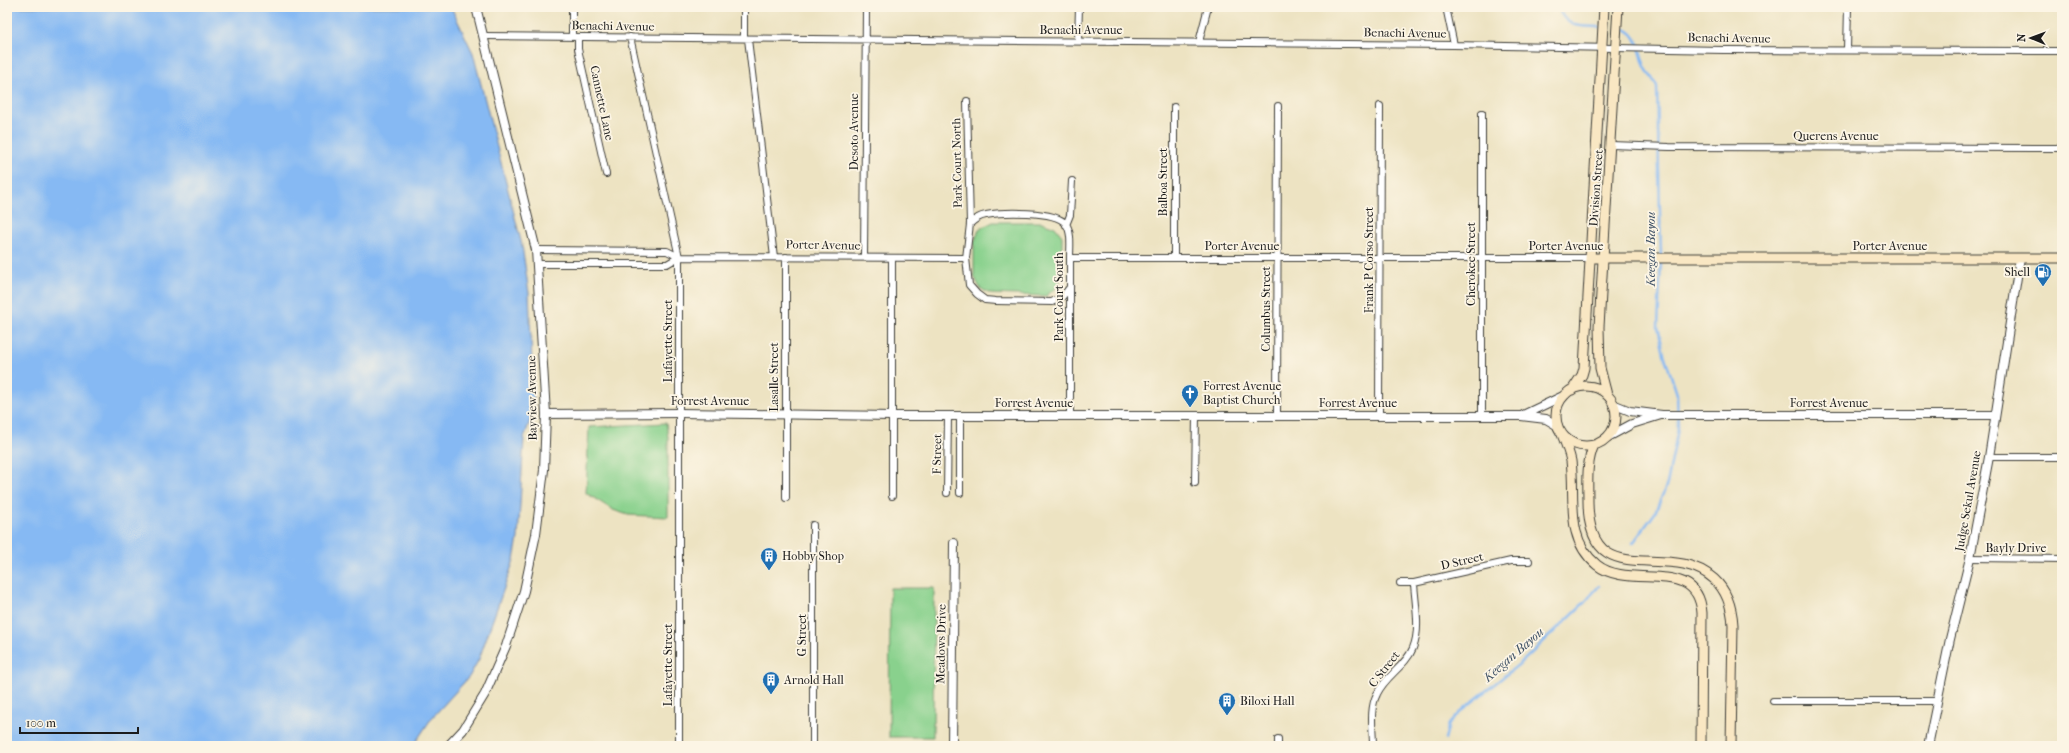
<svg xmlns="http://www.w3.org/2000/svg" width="2069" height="753" font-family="'IM FELL French Canon',serif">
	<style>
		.green { fill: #89d18d; stroke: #527654 }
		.water { fill: #86b9f3; stroke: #516a88 }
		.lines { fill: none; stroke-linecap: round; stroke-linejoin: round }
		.stream { stroke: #86b9f3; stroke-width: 2.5 }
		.minor-casing { stroke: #3b3a35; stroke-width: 8 }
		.tertiary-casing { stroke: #3b3a35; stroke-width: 10 }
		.secondary-casing { stroke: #3b3a35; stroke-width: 11 }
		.minor { stroke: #fff; stroke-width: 6 }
		.tertiary { stroke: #fff; stroke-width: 8 }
		.secondary { stroke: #f9e7c3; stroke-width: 9 }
		.labels { text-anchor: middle; stroke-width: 3.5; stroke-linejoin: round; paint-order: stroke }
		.street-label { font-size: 12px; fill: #1c1c1c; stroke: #fcf5e5 }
		.poi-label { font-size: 12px; fill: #1c1c1c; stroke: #fcf5e5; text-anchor: start }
		.water-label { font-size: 13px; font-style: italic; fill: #415367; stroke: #fcf5e5 }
	</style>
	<rect width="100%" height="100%" fill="#fcf5e5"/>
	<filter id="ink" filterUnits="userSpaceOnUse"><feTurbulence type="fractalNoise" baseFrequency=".025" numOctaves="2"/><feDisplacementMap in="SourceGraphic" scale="8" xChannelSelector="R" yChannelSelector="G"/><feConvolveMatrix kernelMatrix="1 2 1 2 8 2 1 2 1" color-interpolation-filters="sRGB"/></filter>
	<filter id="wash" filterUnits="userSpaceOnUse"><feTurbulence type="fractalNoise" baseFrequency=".012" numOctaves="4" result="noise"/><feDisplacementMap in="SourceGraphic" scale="16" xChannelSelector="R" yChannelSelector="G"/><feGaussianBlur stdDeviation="0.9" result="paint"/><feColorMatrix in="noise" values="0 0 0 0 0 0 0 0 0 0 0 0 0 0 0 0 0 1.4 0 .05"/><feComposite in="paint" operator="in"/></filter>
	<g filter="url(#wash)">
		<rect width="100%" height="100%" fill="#ede3c2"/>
		<path class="green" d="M993,222H1042L1055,227L1062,236V276L1058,286L1046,296L990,294L980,288L974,276V243L979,229Z
			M666,423L668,437V517L628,515L613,510L586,493L589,427Z
			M890,588H934L933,737H889Z"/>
		<path class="water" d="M7,7H451L473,53L522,245L529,293L534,409L524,438L518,538L514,560L479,659L469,677L431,719L413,746H7Z"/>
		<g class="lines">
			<path class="stream" d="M1558,7C1566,29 1580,26 1600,27
				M1619,28C1638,30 1639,49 1644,64C1647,72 1653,79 1657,86L1661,256
				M1633,543L1655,513L1667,484L1678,429L1677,394L1664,354L1658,327L1661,261
				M1445,739L1449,724L1461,711L1523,661L1585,602L1599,586"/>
		</g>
	</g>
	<g filter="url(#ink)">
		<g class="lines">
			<g class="minor-casing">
				<path id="minor" d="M1446,7L1454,45
					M483,36L1454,45L1723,50L2062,51
					M572,37V7
					M578,37V49L606,174
					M630,37L679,257V746
					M744,38V7
					M748,39L774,257
					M1078,41L1079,7
					M1199,42L1208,7
					M1847,50L1848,7
					M967,101L970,224L966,258L969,285L977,294L985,300L996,301L1052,302L1063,296L1070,287
					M1611,145L1669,147L2062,148
					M970,224C974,220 979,216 986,215C1002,212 1055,210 1066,224C1072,233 1070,247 1070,258V415
					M1066,225L1070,215L1072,181
					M536,250L667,251L679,257
					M864,257L866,7
					M1174,257V107
					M1070,258H1591
					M537,264H667L679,257L966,258
					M1379,415L1380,106
					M1482,415V113
					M1277,416L1278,106
					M1989,457H2062
					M1195,483L1196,415
					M947,493L948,415
					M960,493V415
					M892,496V258
					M786,498V257
					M813,525V746
					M1970,558L2062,559
					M1400,583H1414L1511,561H1529
					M1773,701H1937
					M1278,739V746
					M1373,746C1373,730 1369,709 1377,694C1385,676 1406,666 1413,648C1421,629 1415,603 1414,583"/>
			</g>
			<g class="tertiary-casing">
				<path id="tertiary" d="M1613,404L1630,411L1662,415H1995
					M546,414L679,413L892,416H1521L1546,419L1558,426
					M1523,415L1565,395
					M1606,438L1632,424L1661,415
					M448,746L463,730L485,694L506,646L524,591L536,534L544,470L546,414L536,250L476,7
					M952,746L954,543
					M1928,746L1950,639L1970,558L1989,457L2020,258"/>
			</g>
			<g class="secondary-casing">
				<path id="secondary" d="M1591,258H2062
					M1556 416a30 30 0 1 1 60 0a30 30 0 1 1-60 0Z
					M1572,390L1582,375L1584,368L1604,7
					M1607,395L1600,368L1599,327L1618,7
					M1561,432C1565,442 1569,451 1571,461C1576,498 1564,538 1597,565C1629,591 1698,556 1702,613L1701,746
					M1594,445C1586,463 1588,482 1588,502C1589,597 1669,537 1714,579C1727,591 1732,608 1733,625L1731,746"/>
			</g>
			<use href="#minor" class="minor"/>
			<use href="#tertiary" class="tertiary"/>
			<use href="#secondary" class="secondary"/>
		</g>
	</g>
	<defs>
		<g id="fuel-pin" transform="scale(0.9)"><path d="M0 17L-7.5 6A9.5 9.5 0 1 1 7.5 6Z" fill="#1f6fb2" stroke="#fcf5e5"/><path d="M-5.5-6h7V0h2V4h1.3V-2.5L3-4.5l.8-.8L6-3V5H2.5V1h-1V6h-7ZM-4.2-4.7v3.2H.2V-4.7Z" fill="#fff"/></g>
		<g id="church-pin" transform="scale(0.9)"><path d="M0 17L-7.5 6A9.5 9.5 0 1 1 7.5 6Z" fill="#1f6fb2" stroke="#fcf5e5"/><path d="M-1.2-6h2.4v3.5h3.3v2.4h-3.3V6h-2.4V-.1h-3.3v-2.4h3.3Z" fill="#fff"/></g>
		<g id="building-pin" transform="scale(0.9)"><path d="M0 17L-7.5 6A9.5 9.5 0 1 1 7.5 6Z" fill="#1f6fb2" stroke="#fcf5e5"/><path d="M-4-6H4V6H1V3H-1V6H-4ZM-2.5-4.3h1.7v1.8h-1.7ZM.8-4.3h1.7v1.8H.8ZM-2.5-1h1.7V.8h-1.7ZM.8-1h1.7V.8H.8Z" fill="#fff"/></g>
	</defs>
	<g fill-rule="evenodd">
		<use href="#fuel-pin" x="2043" y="272"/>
		<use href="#church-pin" x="1190" y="393"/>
		<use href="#building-pin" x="769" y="556"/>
		<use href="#building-pin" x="771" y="680"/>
		<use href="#building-pin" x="1227" y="701"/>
	</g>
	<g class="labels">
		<g class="street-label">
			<text transform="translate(613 26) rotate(1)" y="4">Benachi Avenue</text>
			<text x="1081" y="34">Benachi Avenue</text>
			<text transform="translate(1405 33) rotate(1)" y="4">Benachi Avenue</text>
			<text transform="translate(1729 38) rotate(1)" y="4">Benachi Avenue</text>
			<text transform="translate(602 103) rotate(78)" y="4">Cannette Lane</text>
			<text transform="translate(854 132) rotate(-90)" y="4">Desoto Avenue</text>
			<text x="1836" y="140">Querens Avenue</text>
			<text transform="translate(957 163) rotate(-91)" y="4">Park Court North</text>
			<text transform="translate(1163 182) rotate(-90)" y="4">Balboa Street</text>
			<text transform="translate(1596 188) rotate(-86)" y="4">Division Street</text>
			<text transform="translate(823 245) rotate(1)" y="4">Porter Avenue</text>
			<text x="1242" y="250">Porter Avenue</text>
			<text x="1566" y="250">Porter Avenue</text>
			<text x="1890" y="250">Porter Avenue</text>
			<text transform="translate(1369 260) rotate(-90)" y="4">Frank P Corso Street</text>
			<text transform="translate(1471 264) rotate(-90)" y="4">Cherokee Street</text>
			<text transform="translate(1059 297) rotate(-90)" y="4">Park Court South</text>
			<text transform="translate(1266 309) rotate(-90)" y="4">Columbus Street</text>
			<text transform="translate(668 341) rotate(-90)" y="4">Lafayette Street</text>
			<text transform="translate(774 377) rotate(-90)" y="4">Lasalle Street</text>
			<text transform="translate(532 398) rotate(-91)" y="4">Bayview Avenue</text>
			<text x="710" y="405">Forrest Avenue</text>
			<text x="1034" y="407">Forrest Avenue</text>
			<text x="1358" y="407">Forrest Avenue</text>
			<text x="1829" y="407">Forrest Avenue</text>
			<text transform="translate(937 454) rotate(-89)" y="4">F Street</text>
			<text transform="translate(1968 501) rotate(-80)" y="4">Judge Sekul Avenue</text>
			<text x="2016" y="552">Bayly Drive</text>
			<text transform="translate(1462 561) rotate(-13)" y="4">D Street</text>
			<text transform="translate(802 635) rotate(-90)" y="4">G Street</text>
			<text transform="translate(941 644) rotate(-89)" y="4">Meadows Drive</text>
			<text transform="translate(668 665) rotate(-90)" y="4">Lafayette Street</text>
			<text transform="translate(1384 669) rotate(-52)" y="4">C Street</text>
		</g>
		<g class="poi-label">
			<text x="2030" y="276" text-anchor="end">Shell</text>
			<text x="1203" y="390">Forrest Avenue<tspan x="1203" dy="14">Baptist Church</tspan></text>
			<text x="782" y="560">Hobby Shop</text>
			<text x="784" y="684">Arnold Hall</text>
			<text x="1240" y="705">Biloxi Hall</text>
		</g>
		<g class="water-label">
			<text transform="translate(1650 249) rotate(-90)" y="5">Keegan Bayou</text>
			<text transform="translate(1513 654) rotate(-41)" y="5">Keegan Bayou</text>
		</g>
	</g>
	<rect width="2069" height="753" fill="none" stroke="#fcf5e5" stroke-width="24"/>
	<g transform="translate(2031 38) rotate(271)" stroke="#fcf5e5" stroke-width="3" paint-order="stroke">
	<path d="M0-3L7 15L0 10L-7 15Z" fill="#1c1c1c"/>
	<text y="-6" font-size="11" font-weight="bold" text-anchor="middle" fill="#1c1c1c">N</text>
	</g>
	<path d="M20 727v6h118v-6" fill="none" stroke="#1c1c1c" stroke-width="2"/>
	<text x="26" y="727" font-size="12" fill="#1c1c1c" stroke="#fcf5e5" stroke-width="3" paint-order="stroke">100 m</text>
</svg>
